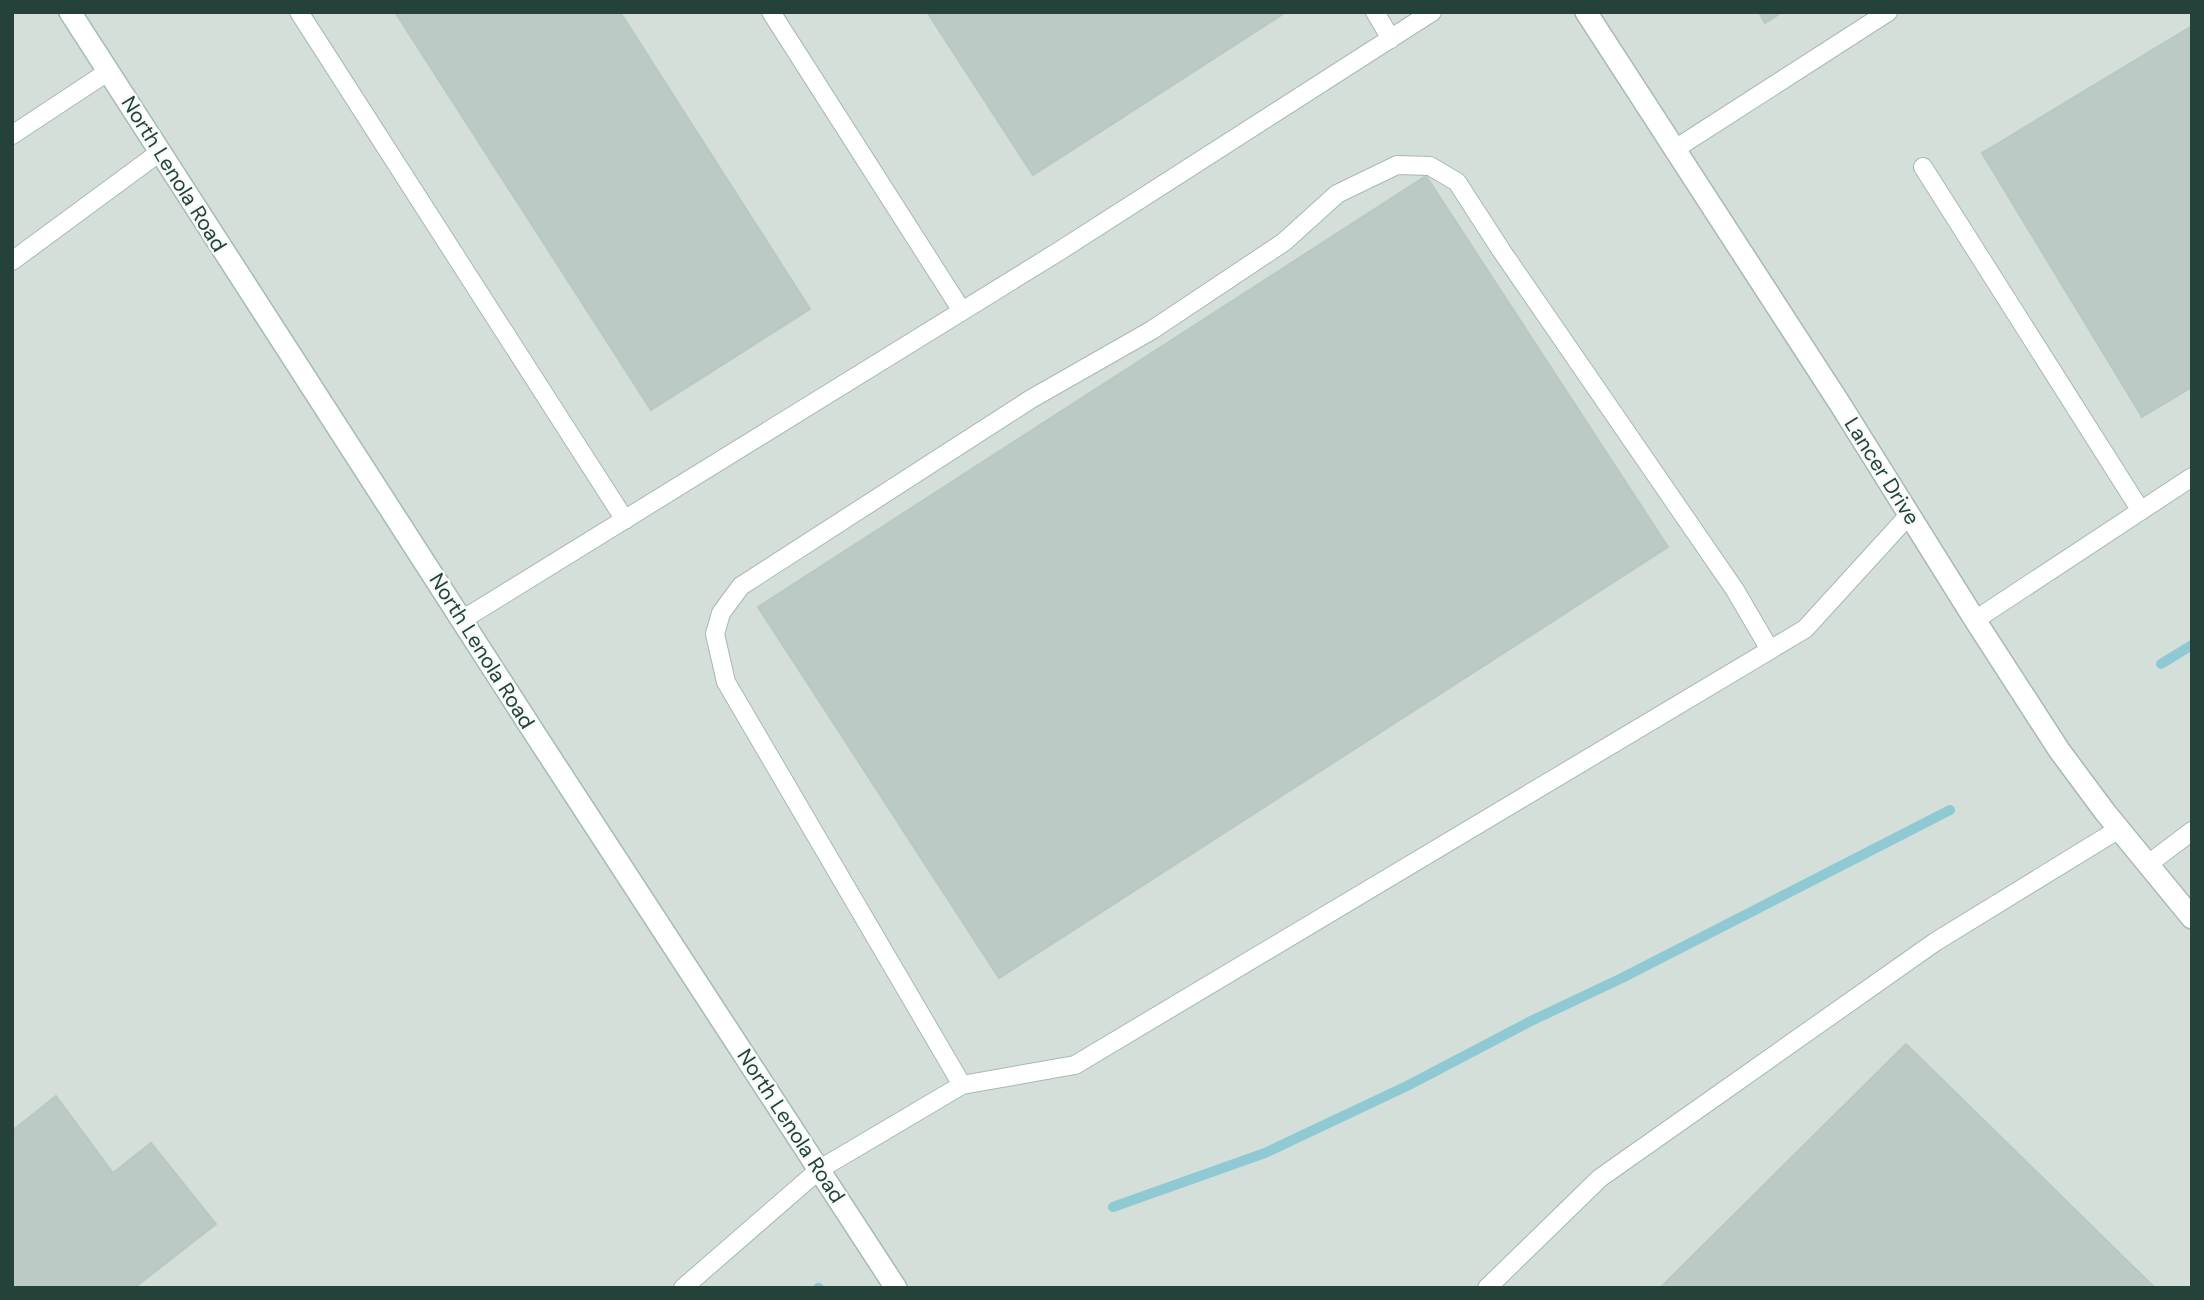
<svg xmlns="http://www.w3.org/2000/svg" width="2204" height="1300" font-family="'DM Sans',sans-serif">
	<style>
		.built { fill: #d4dfda }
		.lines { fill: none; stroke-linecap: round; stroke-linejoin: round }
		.stream { stroke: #8ec9d4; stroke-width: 10 }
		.building { fill: #bbcac4; stroke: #b8c9c2; stroke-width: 2 }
		.lane-casing { stroke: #a8b8b2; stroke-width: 20 }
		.street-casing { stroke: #a8b8b2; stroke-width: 24 }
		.secondary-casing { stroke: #a4bbb3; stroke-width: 24 }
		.lane { stroke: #fff; stroke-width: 18 }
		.street { stroke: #fff; stroke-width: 21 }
		.secondary { stroke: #fff; stroke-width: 21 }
		.labels { text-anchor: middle; stroke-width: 5; stroke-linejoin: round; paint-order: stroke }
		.street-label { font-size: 21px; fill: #24423a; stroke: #f7fbf9 }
	</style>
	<rect width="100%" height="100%" fill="#e6efeb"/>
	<path class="built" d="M12,12H2192V1288H12Z"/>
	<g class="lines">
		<path class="stream" d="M2161,664L2192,645
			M1113,1207L1265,1153L1409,1085L1531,1021L1622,978L1950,810
			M818,1288H819"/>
	</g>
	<path class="building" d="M395,12H620L810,309L651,410Z
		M927,12H1286L1033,175Z
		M1759,12H1782L1765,23Z
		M2192,26V387L2142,417L1982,153Z
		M1426,176L1668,547L999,978L758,607Z
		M1906,1044L2155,1288H1660Z
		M56,1096L113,1173L151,1143L216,1224L134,1288H12V1131Z"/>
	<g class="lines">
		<g class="lane-casing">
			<path id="lane" d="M299,12L625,520
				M771,12L962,311
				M1375,12L1391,39
				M12,135L109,71
				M1675,149L1888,12
				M1923,167L2141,511
				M12,261L160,152
				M462,620L1061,250L1432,12
				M1975,620L2192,477
				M2147,865L2192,831
				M962,1085L726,682L715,634L721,613L741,586L1031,399L1152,330L1284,242L1337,194L1397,165L1430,166L1457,182L1501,250L1735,590L1770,650
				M683,1288L820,1169L962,1085L1075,1065L1805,629L1909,515
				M1487,1288L1600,1178L1935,942L2119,829"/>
		</g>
		<g class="street-casing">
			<path id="street" d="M1586,12L1840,404L1975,620L2059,750L2105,812L2192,918"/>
		</g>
		<g class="secondary-casing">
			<path id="secondary" d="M70,12L537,737L896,1288"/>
		</g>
		<use href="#lane" class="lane"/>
		<use href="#street" class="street"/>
		<use href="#secondary" class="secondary"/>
	</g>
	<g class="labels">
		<g class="street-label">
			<text transform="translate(174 174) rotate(58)" y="7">North Lenola Road</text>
			<text transform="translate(1882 471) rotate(58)" y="7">Lancer Drive</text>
			<text transform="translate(482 651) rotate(58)" y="7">North Lenola Road</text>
			<text transform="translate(791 1126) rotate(57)" y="7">North Lenola Road</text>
		</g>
	</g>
	<rect width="2204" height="1300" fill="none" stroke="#24423a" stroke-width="28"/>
</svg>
